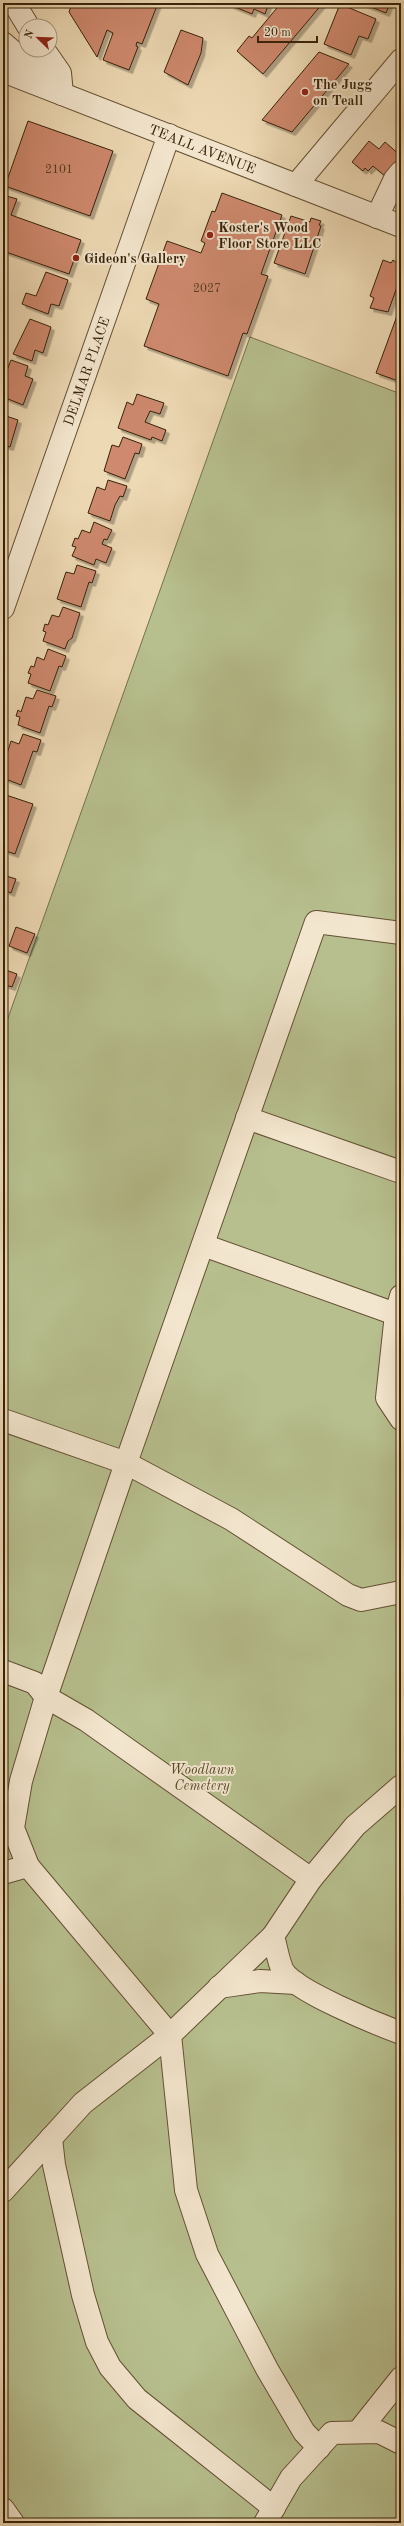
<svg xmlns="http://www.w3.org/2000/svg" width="404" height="2526" font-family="'Old Standard TT',serif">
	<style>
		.green { fill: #b7bf8e; stroke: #76704c }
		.building { fill: #ce896e; stroke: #362209; filter: url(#shadow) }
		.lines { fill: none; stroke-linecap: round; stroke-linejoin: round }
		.minor-casing { stroke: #645034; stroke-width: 24 }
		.minor { stroke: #f3e6ce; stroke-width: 22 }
		.poi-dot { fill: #8f2418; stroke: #f3e6ce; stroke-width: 1.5 }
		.labels { text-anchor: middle; stroke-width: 4; stroke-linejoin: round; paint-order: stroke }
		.number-label { font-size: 12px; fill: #5c3c22 }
		.poi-label { font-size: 14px; font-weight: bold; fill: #362209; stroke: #f3e6ce; text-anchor: start }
		.street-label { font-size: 14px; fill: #362209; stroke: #f3e6ce }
		.park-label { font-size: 14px; font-style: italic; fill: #56492a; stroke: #f3e6ce }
	</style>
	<defs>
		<filter id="shadow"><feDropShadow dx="3.5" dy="3.5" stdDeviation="0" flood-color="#0004"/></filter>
	</defs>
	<rect width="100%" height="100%" fill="#edd9b4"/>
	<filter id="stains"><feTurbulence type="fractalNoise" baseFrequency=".005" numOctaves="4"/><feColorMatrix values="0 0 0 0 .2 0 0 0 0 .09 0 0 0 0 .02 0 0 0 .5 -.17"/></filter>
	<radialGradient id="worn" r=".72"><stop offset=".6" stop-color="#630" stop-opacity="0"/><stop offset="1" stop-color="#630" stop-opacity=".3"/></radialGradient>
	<path class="green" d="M250,337L401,394V2523H3V1032Z"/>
	<path class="building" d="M72,3H158L142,44L137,42L136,46L138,47L129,70L103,60L113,33L107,30L97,57L69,12Z
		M230,3H269L265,14L254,9L252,14L230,5Z
		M281,3H323L263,74L237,51L249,36L252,38Z
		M361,3H390L386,13Z
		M340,4L376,19L368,39L359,36L351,55L324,44Z
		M181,30L203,38L201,53L188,85L164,72Z
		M319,52L349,64L292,132L262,120Z
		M28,121L113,151L90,216L5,186Z
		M369,141L379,149L385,142L401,156L385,176L373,166L368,171L365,168L363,171L352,162Z
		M222,193L282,215L261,274L268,276L247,334L243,333L228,376L144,346L159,304L146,299L167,241L201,253L205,243L201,241L212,211L215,212Z
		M3,195L17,199L11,215L81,240L69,274L3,251Z
		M291,216L310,222L311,218L321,221L319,225L321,226L305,274L274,263Z
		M383,260L391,263L393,260L401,266V276L388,312L370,308L374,298L370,296Z
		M46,272L68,280L59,306L51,304L48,314L22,304L26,293L36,296Z
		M401,305V382L376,373Z
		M30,319L51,327L43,353L35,350L32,361L13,354Z
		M11,360L28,366L25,376L33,379L23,405L3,397L6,384L3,383V369L7,370Z
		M137,394L164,403L160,414L150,411L145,422L166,430L162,441L152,437L151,440L118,428L127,402L133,405Z
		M3,415L18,420L10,447L3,445Z
		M123,437L142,444L139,454L135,453L125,479L104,471L112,445L119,447Z
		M108,480L127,486L123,497L120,496L115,505L110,521L88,513L97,487L105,490Z
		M94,522L112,530L107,540L104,539L102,544L112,548L106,563L96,559L94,565L72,556L76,547L72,546L75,538L78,539L82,530L90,533Z
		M77,565L96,571L92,583L89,582L81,607L57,599L66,572L74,574Z
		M63,607L80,613L72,638L68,641L65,649L43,641L46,632L43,631L45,624L48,625L52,615L59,617Z
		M48,649L66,656L62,667L59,666L50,691L28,683L31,674L28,673L31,666L34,667L37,657L44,660Z
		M37,690L56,696L52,707L49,706L40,733L18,725L20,717L16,716L18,710L21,712L26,697L33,699Z
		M23,734L41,740L37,752L33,751L21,785L3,778V766L11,741L19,744Z
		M3,794L33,804L15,854L3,850Z
		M3,875L16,879L11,893L4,890L3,893Z
		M16,927L35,934L27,953L9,946Z
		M3,969L17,974L12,987L3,984Z"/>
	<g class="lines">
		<g class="minor-casing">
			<g id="minor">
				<path d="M14,3L28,26"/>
				<path d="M3,43L49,83"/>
				<path d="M44,50L60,73L62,94"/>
				<path id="s1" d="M3,71L401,226"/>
				<path d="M296,185L401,60"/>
				<path d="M377,217L395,179L401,172"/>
				<path id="s2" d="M3,608L169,135"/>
				<path d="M247,1118L401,1172"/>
				<path d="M203,1245L401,1316"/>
				<path d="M401,1296L396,1314L387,1398L401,1419"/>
				<path d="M3,1420L126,1463L316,922L401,933"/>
				<path d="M3,1671L35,1683L46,1697L86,1720L311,1879L355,1826L401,1786"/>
				<path d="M28,1866L13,1828L21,1781L46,1697L126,1463L231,1519L348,1595L361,1600L401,1592"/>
				<path d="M3,1873L28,1866L170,2035L83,2103L3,2191"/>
				<path d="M311,1879L273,1936L170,2035L186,2190L207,2254L267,2369L304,2432L319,2448"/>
				<path d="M273,1936C276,1946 278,1961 283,1971C295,1991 377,2024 401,2033"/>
				<path d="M219,1987L260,1981L296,1983"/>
				<path d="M51,2138L54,2165L83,2295L97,2342L110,2367L137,2399L274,2508"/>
				<path d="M358,2432L401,2378"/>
				<path d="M3,2509L13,2523"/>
				<path d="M265,2523L291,2478L332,2433L379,2432L401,2443"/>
			</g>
		</g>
		<use href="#minor" class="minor"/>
	</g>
	<g class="poi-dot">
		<circle cx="305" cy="92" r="4"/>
		<circle cx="210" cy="235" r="4"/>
		<circle cx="76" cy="258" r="4"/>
	</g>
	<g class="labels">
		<g class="number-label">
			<text x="59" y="173">2101</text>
			<text x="207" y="292">2027</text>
		</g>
		<g class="poi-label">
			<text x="313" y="89">The Jugg<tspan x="313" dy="16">on Teall</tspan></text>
			<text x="218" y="232">Koster's Wood<tspan x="218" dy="16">Floor Store LLC</tspan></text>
			<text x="84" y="263">Gideon's Gallery</text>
		</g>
		<g class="street-label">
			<text dy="5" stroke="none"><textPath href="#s1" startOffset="214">TEALL AVENUE</textPath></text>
			<text dy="5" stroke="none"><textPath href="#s2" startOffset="251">DELMAR PLACE</textPath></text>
		</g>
		<g class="park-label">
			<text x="202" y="1774">Woodlawn<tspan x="202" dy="16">Cemetery</tspan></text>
		</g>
	</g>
	<rect width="404" height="2526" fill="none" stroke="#edd9b4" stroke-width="16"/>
	<rect x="4" y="4" width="396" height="2518" fill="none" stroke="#362209" stroke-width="2"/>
	<rect x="8" y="8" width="388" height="2510" fill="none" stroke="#362209"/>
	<g transform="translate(38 38) rotate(293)"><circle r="19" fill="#f3e6ce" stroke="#a7987f"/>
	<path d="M0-3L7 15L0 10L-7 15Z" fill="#8f2418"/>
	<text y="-6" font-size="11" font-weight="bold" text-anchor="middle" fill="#362209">N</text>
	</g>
	<path d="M258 36v6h59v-6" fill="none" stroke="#362209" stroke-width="2"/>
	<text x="264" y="36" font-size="12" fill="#362209" stroke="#f3e6ce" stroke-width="3" paint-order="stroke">20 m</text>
	<rect width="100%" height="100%" filter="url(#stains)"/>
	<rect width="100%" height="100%" fill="url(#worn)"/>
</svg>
